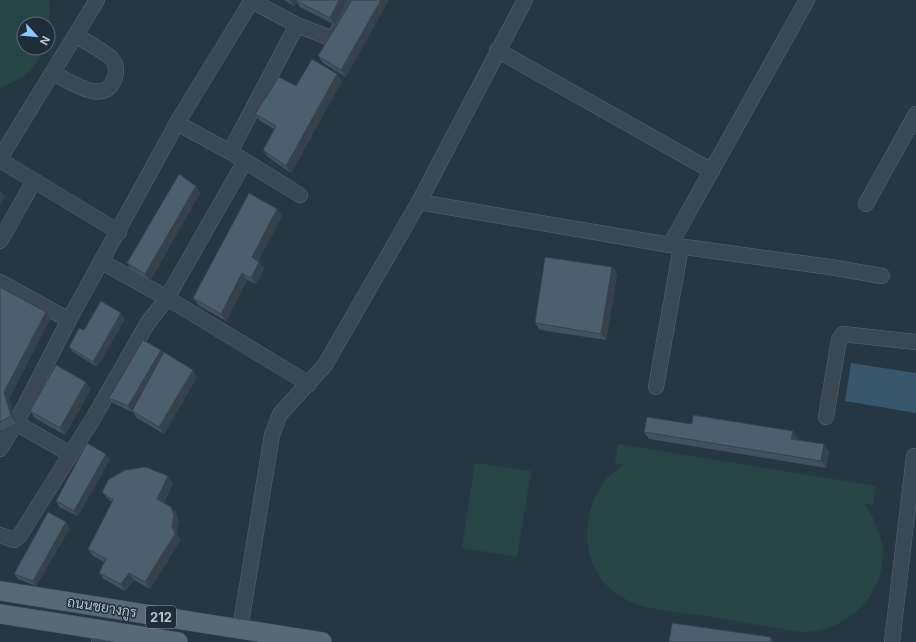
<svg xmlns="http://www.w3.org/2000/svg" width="916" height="642" font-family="Inter,Sarabun,sans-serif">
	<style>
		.green { fill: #284545 }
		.water { fill: #38566c }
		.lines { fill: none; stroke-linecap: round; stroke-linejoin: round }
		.minor-casing { stroke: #596671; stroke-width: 16 }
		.major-casing { stroke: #475460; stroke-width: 20 }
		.minor { stroke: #3a4854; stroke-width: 15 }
		.major { stroke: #586874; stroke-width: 19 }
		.wall { fill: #41525e }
		.shaded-wall { fill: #35424c }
		.building { fill: #4c5f6d; stroke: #35424c }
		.labels { text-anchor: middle; stroke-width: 3; stroke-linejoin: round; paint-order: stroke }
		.shield { fill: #1f2d39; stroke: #8a96a1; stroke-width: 1 }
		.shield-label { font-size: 13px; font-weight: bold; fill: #b8c3cd }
		.street-label { font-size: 14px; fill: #b8c3cd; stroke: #1f2d39 }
	</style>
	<rect width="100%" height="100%" fill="#263744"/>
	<path class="green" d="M0,0H49L50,28L48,37V24H24V48H44C32,73 26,77 0,88Z
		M618,444L876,486L873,505L865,504C874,519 881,533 883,551C884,556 882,561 882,566C875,605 839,633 800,632C790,631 780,628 770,627C749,623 728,620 707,616C681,612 644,611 622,597C579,572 578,514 607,478C612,473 619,469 624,465L615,463Z
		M475,463L531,471L517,557L462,548Z"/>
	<path class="water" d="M851,363L916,373V413L845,401Z"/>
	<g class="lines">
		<g class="minor-casing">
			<path id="minor" d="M297,25L330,38L337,33L354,0
				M497,50L712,171
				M53,73C70,81 106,108 115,77C117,71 116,64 112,59C107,53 84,41 76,35
				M177,123L230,152L300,195
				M230,152L297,25L250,0
				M0,158L97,0
				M0,160L119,232
				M419,202L670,245L830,267L882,276
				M866,204L916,114
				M0,241L34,181
				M670,245L807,0
				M102,262L167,298L309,384
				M0,282L69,320
				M656,387L681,247
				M826,417L839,340L843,334L916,342
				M16,423L70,454
				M0,449L16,423L69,320L177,123L252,0
				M0,535L14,540L20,535L94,417L147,324L167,298L245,161
				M240,629L272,435L280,414L325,365L419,202L525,0
				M99,642L102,630
				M892,642L914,456"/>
		</g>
		<g class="major-casing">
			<path id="major" d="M0,591L322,642
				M0,614L178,642"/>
		</g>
		<use href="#minor" class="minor"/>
		<use href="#major" class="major"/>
	</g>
	<path class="wall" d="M284,0H348L335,25L300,7L297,2L294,6Z
		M352,0L346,77L323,63L318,56Z
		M337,74L342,81L291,173L268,157L263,150L274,129L260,121L255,114L296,86Z
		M196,186L200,193L150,281L131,270L127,263Z
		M282,216L258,261L264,269L256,284L247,280L226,321L198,305L193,298Z
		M612,267L617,274L606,340L540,330L535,323Z
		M0,287L50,319L9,399L16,423L0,431Z
		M125,319L97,367L73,352L69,347L84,330Z
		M161,350L164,354L197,377L164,434L137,418L132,411V412L113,403L109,398Z
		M91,389L65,435L35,418L30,411Z
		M692,424L793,431L797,438V440L829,451L826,468L649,439L644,432Z
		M110,459L78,516L59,507L56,501Z
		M168,476L173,483L164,503L171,507L176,513L179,522L176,533L180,541L150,589L134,580L125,591L104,579L99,573L104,562L93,556L88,549L112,502L107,498L102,492Z
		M70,528L36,586L18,579L14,574Z"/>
	<path class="shaded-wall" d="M291,0H298H295L297,2L294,6L290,1Z
		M339,0H348L335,25L330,18Z
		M381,0H389L346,77L341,70Z
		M337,74L342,81L291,173L286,166Z
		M196,186L200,193L150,281L145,274Z
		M0,190L5,197L0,205Z
		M277,209L282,216L257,264L252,257Z
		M259,262L264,269L256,284L251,278Z
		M612,267L617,274L606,340L601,334Z
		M242,273L247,280L226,321L221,314Z
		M46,312L50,319L9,399L16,423L11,416L4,392Z
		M121,313L125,319L97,367L93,362Z
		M161,350L165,355L132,412L128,406Z
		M193,370L197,377L164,434L159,427Z
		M86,382L91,389L65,435L60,428Z
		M793,431L797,438L796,446L791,439Z
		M824,444L829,451L826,468L821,461Z
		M106,454L110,459L78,516L74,511Z
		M168,476L173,483L162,506L157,499Z
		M171,507L176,513L179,522L176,533L180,541L150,589L145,582L172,526Z
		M66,522L70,528L36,586L33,581Z
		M129,573L134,580L125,591L121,584Z
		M771,637L774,642H771Z"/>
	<path class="building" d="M295,0H339L330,18Z
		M352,0H381L341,70L318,56Z
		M312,59L337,74L286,166L263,150L276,126L255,114L279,77L296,86Z
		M179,174L196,186L145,274L127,263Z
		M249,193L277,209L252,257L259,262L251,278L242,273L221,314L193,298Z
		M545,257L612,267L601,334L535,323Z
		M0,287L46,312L4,392L11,416L0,422Z
		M101,301L121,313L93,362L69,347L79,328L84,330Z
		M143,340L161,350L128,406L109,398Z
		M164,352L193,370L159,427L132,411Z
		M56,365L86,382L60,428L30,411Z
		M693,415L793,431L791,439L824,444L821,461L644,432L647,417L692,424Z
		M87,443L106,454L74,511L56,501Z
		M146,467L168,476L157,499L171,507L174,515L172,526L175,534L145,582L129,573L121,584L99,573L106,559L88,549L113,500L102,492L108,480L125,470Z
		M48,512L66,522L33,581L14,574Z
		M672,623L771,637V642H669Z"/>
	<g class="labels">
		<rect class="shield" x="146" y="606" width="30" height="22" rx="3"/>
		<g class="shield-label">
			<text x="161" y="622">212</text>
		</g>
		<g class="street-label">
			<text transform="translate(102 607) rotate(9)" y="5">ถนนชยางกูร</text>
		</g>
	</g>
	<g transform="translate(36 36) rotate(117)"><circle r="19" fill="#1f2d39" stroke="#5c6974"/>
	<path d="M0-3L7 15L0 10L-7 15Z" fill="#8dc8fd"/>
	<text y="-6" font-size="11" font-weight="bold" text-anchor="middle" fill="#b8c3cd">N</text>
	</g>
</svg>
